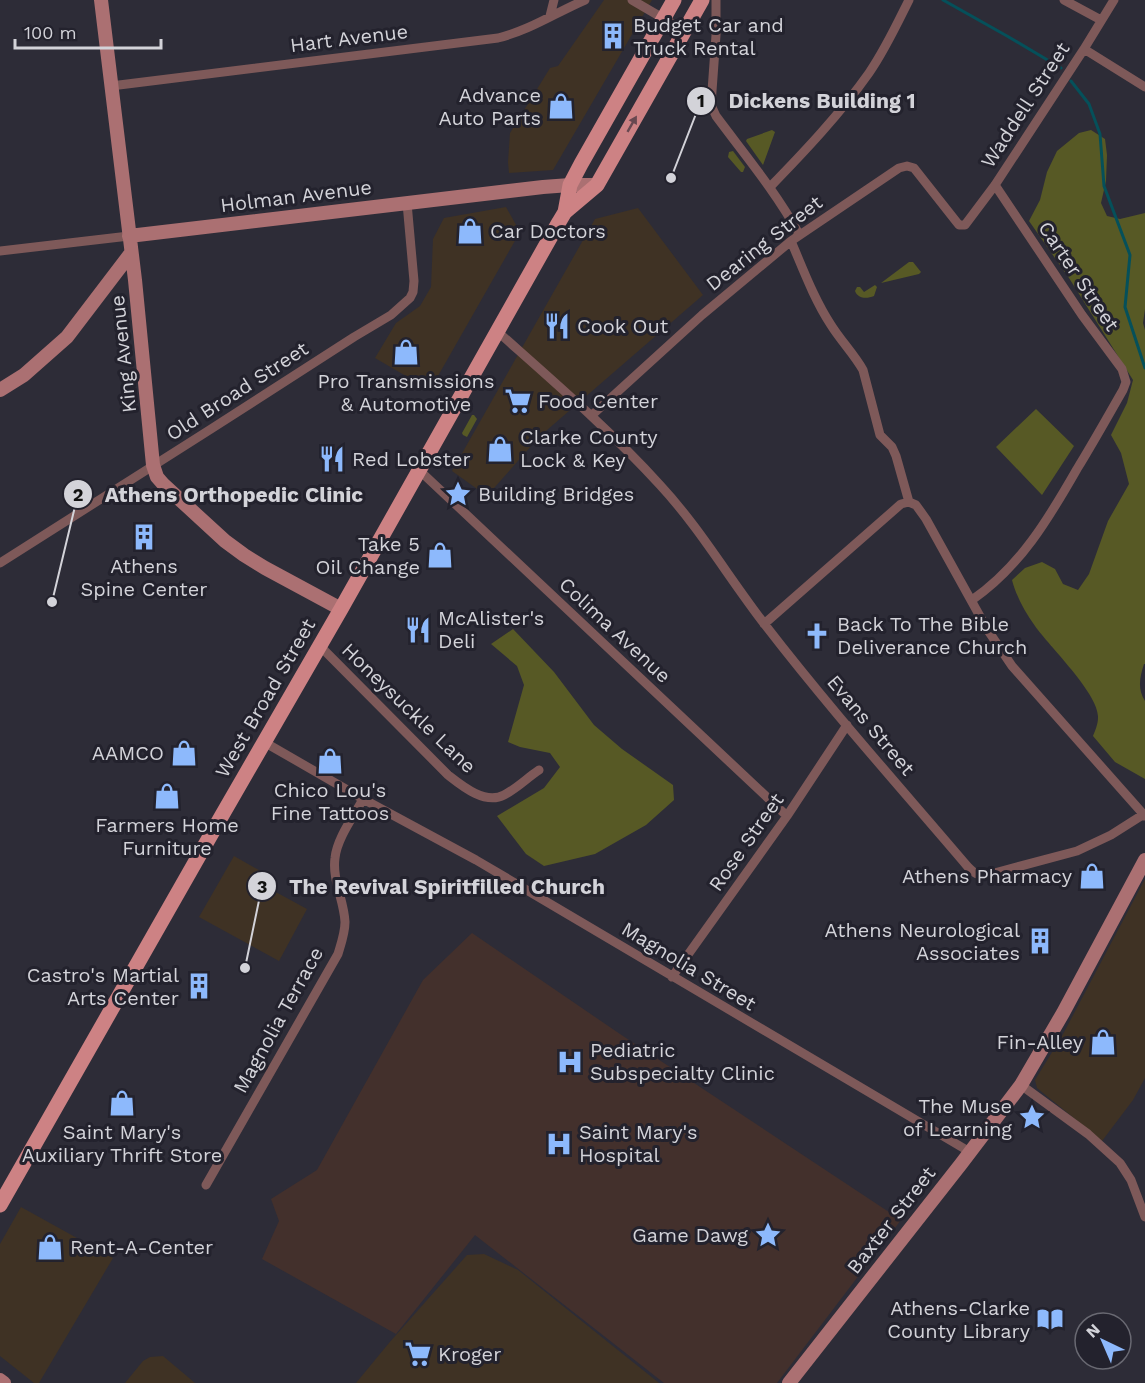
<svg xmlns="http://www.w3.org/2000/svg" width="1145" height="1383" font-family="'Work Sans',sans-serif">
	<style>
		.commercial { fill: #3f3224 }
		.medical { fill: #43302c }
		.green { fill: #575925 }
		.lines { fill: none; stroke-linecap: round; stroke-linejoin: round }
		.stream { stroke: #05505a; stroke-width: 3 }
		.street { stroke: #7e5959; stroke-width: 9 }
		.secondary { stroke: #ab7072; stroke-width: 14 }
		.primary { stroke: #cd8284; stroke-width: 15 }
		.oneway { fill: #674850 }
		.labels { text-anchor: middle; stroke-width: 6; stroke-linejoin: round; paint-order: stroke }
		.poi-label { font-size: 20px; fill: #d3d3d9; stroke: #23222d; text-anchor: start }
		.street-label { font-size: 20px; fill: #d3d3d9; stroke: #23222d }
		.leader { fill: none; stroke: #d3d3d9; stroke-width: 2 }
		.callout-dot { fill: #d3d3d9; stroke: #23222d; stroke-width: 2 }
		.mark-label { font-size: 18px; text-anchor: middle; font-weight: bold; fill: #111 }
		.callout-label { font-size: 21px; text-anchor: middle; font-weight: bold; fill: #d3d3d9; stroke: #23222d; stroke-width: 6; stroke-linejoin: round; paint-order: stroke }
	</style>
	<rect width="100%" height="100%" fill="#2d2c37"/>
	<path class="commercial" d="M604,0H652L553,170L509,173L508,162L510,133L550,68L558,66Z
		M506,207L520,232L430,390L375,358L396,323L420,306L431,287L433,239L444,218Z
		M638,208L703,295L539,437L487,496L452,471L595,219Z
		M234,856L266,874L261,884L307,909L279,961L199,917Z
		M1145,879V1078L1133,1100L1102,1141L1037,1088L1035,1080L1062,1036Z
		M21,1207L113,1258L39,1383H34L0,1356V1244Z
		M484,1254L518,1270L659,1383H356L389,1343L467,1255Z
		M163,1356L195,1383H125L143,1361L150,1357Z"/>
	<path class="medical" d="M472,933L620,1034L901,1220L777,1383H664L475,1235L396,1334L262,1259L279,1221L271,1199L317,1170L423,980Z"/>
	<path class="green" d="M772,130L775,132L763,165L746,141L747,139Z
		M1091,130L1105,139L1107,155L1106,181L1101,203L1107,216L1120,219L1145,213V309L1143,323L1145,330V664H1144C1140,676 1137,689 1145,701V779L1115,762L1093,736C1095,731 1098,724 1098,718C1100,695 1049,646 1035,626C1025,612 1016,596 1012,580L1025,568L1042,562L1055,569L1063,584L1078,590L1089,574L1108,521L1129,484L1121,453L1111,435L1127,403L1133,380L1069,278L1029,221L1040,200L1047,172L1057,151L1079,133Z
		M733,151L745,167L743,172H741L728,157L729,152Z
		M909,262H913L921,272L919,274L881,283Z
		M875,285L877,287L874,296C867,299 858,299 855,291L857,287H860L864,292Z
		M1036,409L1074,446L1042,495L996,447Z
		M472,415H474L477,419L467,437L463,435L462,433Z
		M513,629L554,672L594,725L622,749L673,785L674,800L646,825L595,854L544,866L526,854L497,816L544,788L560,767L550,753L520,747L508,742L524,685L517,666L491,644Z"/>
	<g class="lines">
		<path class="stream" d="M943,0L1007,36L1061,68
			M1071,81L1089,104L1100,134L1104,186L1130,255L1125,307L1145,368"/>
		<path class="street" d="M632,0L685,31
			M716,0V35L711,105L716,116C745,155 776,192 799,234
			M1064,0L1101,20
			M550,16L554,0
			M1084,49L1145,87
			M111,86L498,38C530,30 555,13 585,0
			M770,187C805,151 840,114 869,73C885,50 897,24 909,0
			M791,241C803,269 814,299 831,325C841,341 854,354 863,370L880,435L892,447L896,456L909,502
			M0,251L129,236
			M498,332C553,381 610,430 660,485C700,528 730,580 766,626C830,709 900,787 968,867C974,873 978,876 987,875L1077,851L1111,835L1144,814
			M591,416L702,315L791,241L899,168L907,166L914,168L955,220L959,225H965L995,185L1084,49L1114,0
			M419,470L787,816
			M909,502L916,505L926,519L987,629L1012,666L1145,816
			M0,563L211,429L354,337L391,315L410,298L413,292L414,281L407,203
			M972,600C1020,567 1049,518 1077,469C1093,443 1108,416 1123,390L1126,382L1122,369L1082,315L995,185
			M764,624L901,504L909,502
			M319,645L448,775C462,786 485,805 504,795C516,789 527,778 539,770
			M264,742L363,799L476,860L970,1152
			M672,977L787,816L847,725
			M1021,1085L1088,1134L1120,1163L1131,1180L1145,1217
			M206,1185L338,954C341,944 345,933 345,922C344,900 332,880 335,858C337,838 354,816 363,799"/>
		<path class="secondary" d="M101,0L135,280L153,465L157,477L164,485L225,541L244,555L265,568L341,609
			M129,236L543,187L570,185H597
			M0,390L24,375L67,337L131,253
			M0,1380L4,1383
			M789,1383L961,1164L1021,1085L1063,1013L1145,860"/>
		<path class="primary" d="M565,212L597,185L702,0
			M0,1205L221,817L341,609L559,222L565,212L570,185L581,164L674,0"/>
	</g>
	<defs><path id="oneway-solid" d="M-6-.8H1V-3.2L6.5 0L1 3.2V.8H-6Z" transform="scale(1.5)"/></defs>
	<use class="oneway" href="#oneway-solid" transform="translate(632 124) rotate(-60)"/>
	<defs>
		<g id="building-bare" transform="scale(2.07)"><path d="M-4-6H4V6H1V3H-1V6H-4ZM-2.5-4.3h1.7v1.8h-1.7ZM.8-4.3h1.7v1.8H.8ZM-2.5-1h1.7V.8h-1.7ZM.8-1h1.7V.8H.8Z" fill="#8db9fc" stroke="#23222d" stroke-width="2.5" paint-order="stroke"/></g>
		<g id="shop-bare" transform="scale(2.07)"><path d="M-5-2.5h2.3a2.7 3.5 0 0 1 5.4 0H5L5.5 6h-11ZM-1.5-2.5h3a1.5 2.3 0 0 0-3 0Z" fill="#8db9fc" stroke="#23222d" stroke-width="2.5" paint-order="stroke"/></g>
		<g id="restaurant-bare" transform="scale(2.07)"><path d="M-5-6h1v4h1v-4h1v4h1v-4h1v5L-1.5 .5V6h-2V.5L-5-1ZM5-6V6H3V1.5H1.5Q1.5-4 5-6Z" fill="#8db9fc" stroke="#23222d" stroke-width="2.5" paint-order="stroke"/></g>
		<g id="supermarket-bare" transform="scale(2.07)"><path d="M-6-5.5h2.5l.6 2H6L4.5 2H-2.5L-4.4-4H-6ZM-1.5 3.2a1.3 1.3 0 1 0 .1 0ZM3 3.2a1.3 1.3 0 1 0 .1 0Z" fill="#8db9fc" stroke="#23222d" stroke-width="2.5" paint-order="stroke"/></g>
		<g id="sight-bare" transform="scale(2.07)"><path d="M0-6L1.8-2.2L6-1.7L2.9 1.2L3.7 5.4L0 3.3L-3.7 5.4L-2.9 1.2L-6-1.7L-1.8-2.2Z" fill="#8db9fc" stroke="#23222d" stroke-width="2.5" paint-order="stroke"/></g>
		<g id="church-bare" transform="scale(2.07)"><path d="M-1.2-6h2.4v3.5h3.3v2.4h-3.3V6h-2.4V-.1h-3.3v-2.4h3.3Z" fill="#8db9fc" stroke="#23222d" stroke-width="2.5" paint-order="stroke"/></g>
		<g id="hospital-bare" transform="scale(2.07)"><path d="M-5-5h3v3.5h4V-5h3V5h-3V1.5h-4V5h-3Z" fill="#8db9fc" stroke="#23222d" stroke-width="2.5" paint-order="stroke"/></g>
		<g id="library-bare" transform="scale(2.07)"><path d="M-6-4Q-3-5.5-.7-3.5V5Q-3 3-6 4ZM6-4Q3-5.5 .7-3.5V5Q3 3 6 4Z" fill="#8db9fc" stroke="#23222d" stroke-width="2.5" paint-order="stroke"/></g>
	</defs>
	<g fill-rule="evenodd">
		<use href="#building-bare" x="613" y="36"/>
		<use href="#shop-bare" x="561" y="106"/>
		<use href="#shop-bare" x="470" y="231"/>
		<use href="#restaurant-bare" x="557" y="326"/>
		<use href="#shop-bare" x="406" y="352"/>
		<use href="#supermarket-bare" x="518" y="401"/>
		<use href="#shop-bare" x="500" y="449"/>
		<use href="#restaurant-bare" x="332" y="459"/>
		<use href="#sight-bare" x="458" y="494"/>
		<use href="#building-bare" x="144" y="537"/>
		<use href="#shop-bare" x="440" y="555"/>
		<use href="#restaurant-bare" x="418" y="630"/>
		<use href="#church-bare" x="817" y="636"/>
		<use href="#shop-bare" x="184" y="753"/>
		<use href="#shop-bare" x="330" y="761"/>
		<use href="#shop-bare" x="167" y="796"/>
		<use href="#shop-bare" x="1092" y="876"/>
		<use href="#building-bare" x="1040" y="941"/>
		<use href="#building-bare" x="199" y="986"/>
		<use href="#shop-bare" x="1103" y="1042"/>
		<use href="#hospital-bare" x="570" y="1062"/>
		<use href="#shop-bare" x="122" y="1103"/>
		<use href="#sight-bare" x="1032" y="1117"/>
		<use href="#hospital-bare" x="559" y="1144"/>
		<use href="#sight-bare" x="768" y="1235"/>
		<use href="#shop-bare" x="50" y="1247"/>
		<use href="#library-bare" x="1050" y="1319"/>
		<use href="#supermarket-bare" x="418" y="1354"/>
	</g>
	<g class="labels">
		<g class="poi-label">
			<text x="633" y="32">Budget Car and<tspan x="633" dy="23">Truck Rental</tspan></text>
			<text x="541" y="102" text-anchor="end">Advance<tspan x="541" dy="23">Auto Parts</tspan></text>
			<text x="490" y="238">Car Doctors</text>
			<text x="577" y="333">Cook Out</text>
			<text x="406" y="388" text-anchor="middle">Pro Transmissions<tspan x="406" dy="23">&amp; Automotive</tspan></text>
			<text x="538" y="408">Food Center</text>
			<text x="520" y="444">Clarke County<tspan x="520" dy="23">Lock &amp; Key</tspan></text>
			<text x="352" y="466">Red Lobster</text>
			<text x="478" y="501">Building Bridges</text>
			<text x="420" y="551" text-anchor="end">Take 5<tspan x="420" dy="23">Oil Change</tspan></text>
			<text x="144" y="573" text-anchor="middle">Athens<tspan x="144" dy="23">Spine Center</tspan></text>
			<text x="438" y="625">McAlister's<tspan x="438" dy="23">Deli</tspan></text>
			<text x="837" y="631">Back To The Bible<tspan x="837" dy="23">Deliverance Church</tspan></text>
			<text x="164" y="760" text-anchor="end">AAMCO</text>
			<text x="330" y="797" text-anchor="middle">Chico Lou's<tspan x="330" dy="23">Fine Tattoos</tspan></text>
			<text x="167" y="832" text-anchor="middle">Farmers Home<tspan x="167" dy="23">Furniture</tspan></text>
			<text x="1072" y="883" text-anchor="end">Athens Pharmacy</text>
			<text x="1020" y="937" text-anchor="end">Athens Neurological<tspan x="1020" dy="23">Associates</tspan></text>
			<text x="179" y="982" text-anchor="end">Castro's Martial<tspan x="179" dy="23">Arts Center</tspan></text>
			<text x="1083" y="1049" text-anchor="end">Fin-Alley</text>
			<text x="590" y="1057">Pediatric<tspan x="590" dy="23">Subspecialty Clinic</tspan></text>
			<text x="1012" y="1113" text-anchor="end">The Muse<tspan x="1012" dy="23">of Learning</tspan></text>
			<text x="122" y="1139" text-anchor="middle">Saint Mary's<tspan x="122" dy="23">Auxiliary Thrift Store</tspan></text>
			<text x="579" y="1139">Saint Mary's<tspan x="579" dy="23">Hospital</tspan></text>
			<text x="748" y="1242" text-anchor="end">Game Dawg</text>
			<text x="70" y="1254">Rent-A-Center</text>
			<text x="1030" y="1315" text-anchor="end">Athens-Clarke<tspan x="1030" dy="23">County Library</tspan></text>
			<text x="438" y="1361">Kroger</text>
		</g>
		<g class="street-label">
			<text transform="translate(349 38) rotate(-7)" y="7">Hart Avenue</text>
			<text transform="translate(1025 105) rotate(-57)" y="7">Waddell Street</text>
			<text transform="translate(296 196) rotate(-7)" y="7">Holman Avenue</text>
			<text transform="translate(764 243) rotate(-38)" y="7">Dearing Street</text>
			<text transform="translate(1079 276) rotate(56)" y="7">Carter Street</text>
			<text transform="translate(123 354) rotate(-96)" y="7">King Avenue</text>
			<text transform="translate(237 391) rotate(-33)" y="7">Old Broad Street</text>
			<text transform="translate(615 630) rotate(43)" y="7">Colima Avenue</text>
			<text transform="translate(265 698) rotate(-60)" y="7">West Broad Street</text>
			<text transform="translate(409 708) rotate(44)" y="7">Honeysuckle Lane</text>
			<text transform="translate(871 725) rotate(50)" y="7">Evans Street</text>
			<text transform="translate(746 842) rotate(-55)" y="7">Rose Street</text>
			<text transform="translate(689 966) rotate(31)" y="7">Magnolia Street</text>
			<text transform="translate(278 1020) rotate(-61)" y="7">Magnolia Terrace</text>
			<text transform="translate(891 1220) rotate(-52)" y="7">Baxter Street</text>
		</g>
	</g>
	<path class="leader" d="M671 178L701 101M52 602L78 494M245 968L262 886"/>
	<g class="callout-dot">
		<circle cx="671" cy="178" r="6"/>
		<circle cx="52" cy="602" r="6"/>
		<circle cx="245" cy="968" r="6"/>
		<circle cx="701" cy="101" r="15"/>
		<circle cx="78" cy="494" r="15"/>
		<circle cx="262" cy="886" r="15"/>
	</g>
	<g class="mark-label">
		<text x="701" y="107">1</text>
		<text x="78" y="501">2</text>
		<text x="262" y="893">3</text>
	</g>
	<g class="callout-label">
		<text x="822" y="108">Dickens Building 1</text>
		<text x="234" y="502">Athens Orthopedic Clinic</text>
		<text x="447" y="894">The Revival Spiritfilled Church</text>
	</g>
	<g transform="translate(1103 1341) rotate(316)"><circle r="28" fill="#23222d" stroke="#696972" stroke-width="1.5"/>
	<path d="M0-4.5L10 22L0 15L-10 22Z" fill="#8db9fc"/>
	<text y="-9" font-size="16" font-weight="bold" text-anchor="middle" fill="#d3d3d9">N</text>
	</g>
	<path d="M15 39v9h146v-9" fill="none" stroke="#d3d3d9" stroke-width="3"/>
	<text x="24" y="39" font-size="18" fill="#d3d3d9" stroke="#23222d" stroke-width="4.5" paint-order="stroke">100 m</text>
</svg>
